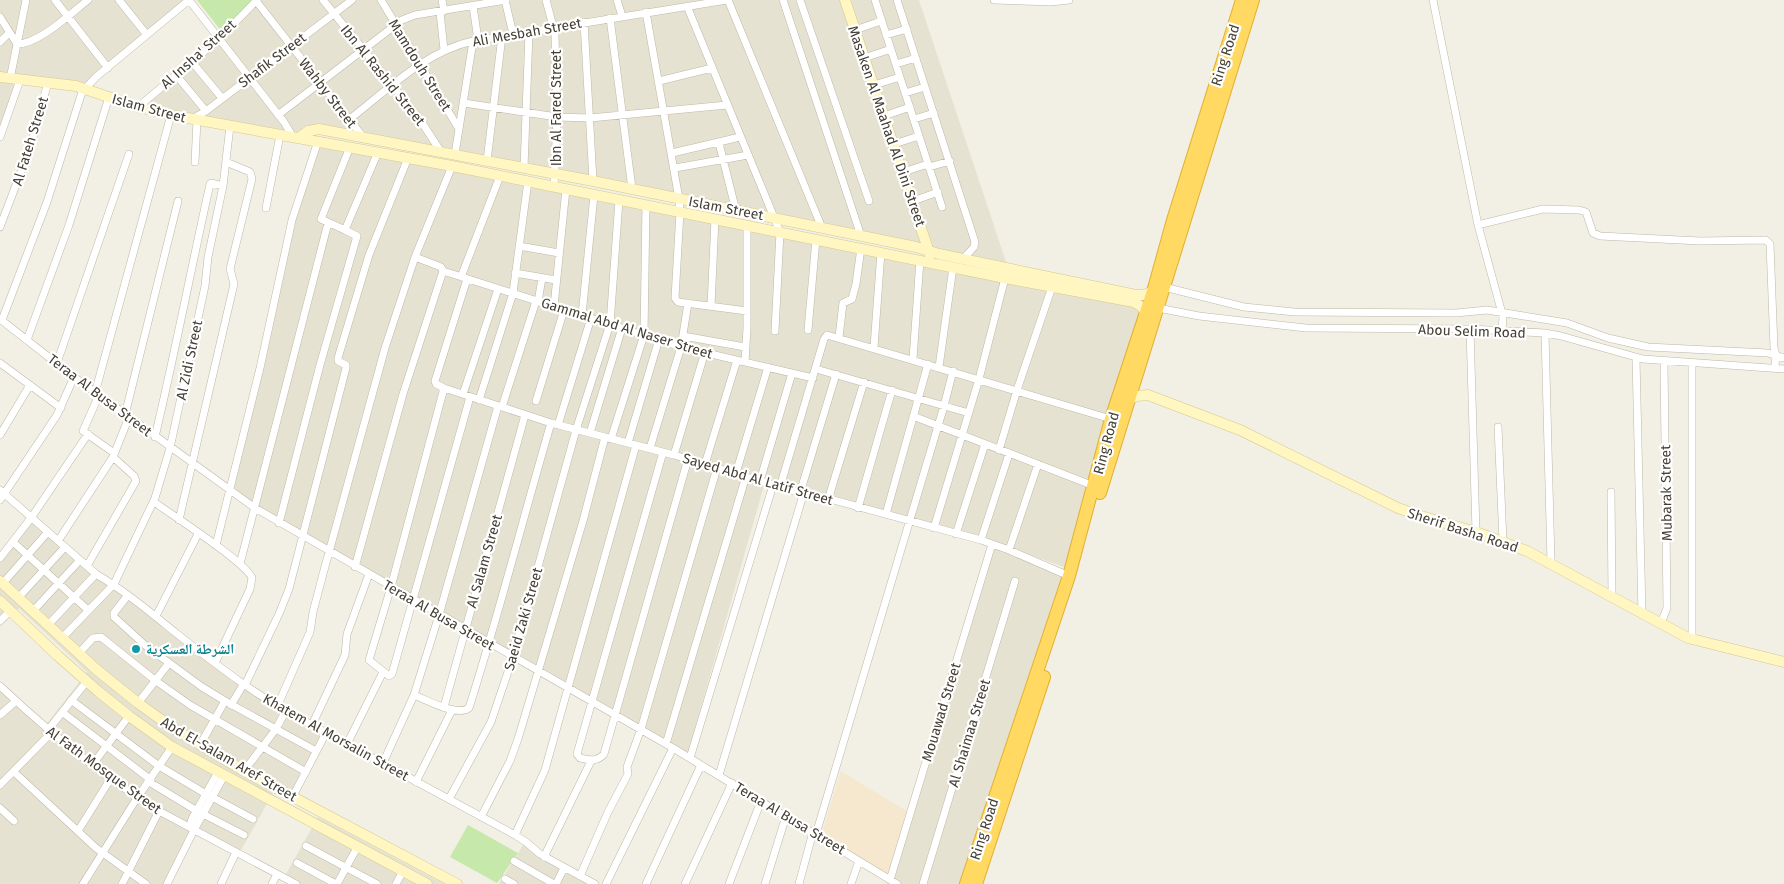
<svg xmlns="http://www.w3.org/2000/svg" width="1784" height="884" font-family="'Fira Sans','Noto Naskh Arabic',sans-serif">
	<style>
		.residential { fill: #e6e2d2 }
		.commercial { fill: #f6e8ce }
		.green { fill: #c7e8ab }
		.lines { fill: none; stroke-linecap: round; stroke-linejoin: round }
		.street-casing { stroke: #beb8a6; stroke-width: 8 }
		.secondary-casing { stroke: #d4c892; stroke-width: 11 }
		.highway-casing { stroke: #e1b02f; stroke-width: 14 }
		.street { stroke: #fff; stroke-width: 7 }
		.secondary { stroke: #fff6c1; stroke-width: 10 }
		.highway { stroke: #ffd962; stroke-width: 12 }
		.culture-dot { fill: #0f9aa8; stroke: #fff; stroke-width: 2 }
		.labels { text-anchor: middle; stroke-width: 4.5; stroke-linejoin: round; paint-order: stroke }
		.street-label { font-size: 14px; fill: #443f34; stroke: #fff }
		.culture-label { font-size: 14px; font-weight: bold; fill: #0d838f; stroke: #fff; text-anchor: start }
	</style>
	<rect width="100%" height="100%" fill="#f2efe4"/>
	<path class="residential" d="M0,0H188L84,88L20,80L0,134Z
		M258,0H502L402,20L473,6L478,40L473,42L480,41L475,6L512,0H844L927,249L454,154L315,128L299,137L139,107Z
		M845,0H919L1008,268L929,251Z
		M318,142L1142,309L1067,568L996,543L765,482L688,753L231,491L292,220Z
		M31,514L163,628L191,649L220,670L330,733L293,803L273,793L240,852L152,805L45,726L87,672L19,608L0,627V553Z
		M992,544L1066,570L966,884H897L890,880Z
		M0,686L134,796L193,830L166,884H0Z
		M318,817L444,884H300L285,876Z
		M523,845L543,858L592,884H499Z"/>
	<path class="commercial" d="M841,771L908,812L890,879L821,836Z"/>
	<path class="green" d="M197,0H254L222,32Z
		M468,825L518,853L497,883L450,857Z"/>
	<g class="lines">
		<g class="street-casing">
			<path id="street" d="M55,0L108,68
				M119,0L147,35
				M189,0L284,122L293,137
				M323,0L419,118L441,152
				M381,0L459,129
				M442,0L444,11
				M505,0L513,34
				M546,0L555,34L557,117L554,187
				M617,0L622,16
				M728,0L822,228
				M783,0L861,236
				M800,0L869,201
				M875,0L942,207
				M897,0L975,242L974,247L963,259
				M994,0L1051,2L1069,0
				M1433,0L1478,225L1503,317L1502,331
				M256,1L363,137
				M473,6L478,40
				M687,6L780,232L775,331
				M440,12L444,50
				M646,12L679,199L680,212L675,298L678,302L747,311
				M0,17L17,44C39,44 70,14 88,0
				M610,18L632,189
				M584,22L593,181
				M855,30L881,21
				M886,35L907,29
				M0,42L9,33
				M864,58L891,49
				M192,62L222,98
				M896,64L916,58
				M176,75L206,111
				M10,79L26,0
				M659,81L712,68
				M874,85L900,77
				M905,93L925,87
				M464,103L557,117L590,118L727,105
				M138,107L219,39L257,0
				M278,115L402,20L415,15L506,0
				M884,116L910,107
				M192,119L206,111L352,0
				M350,119C387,90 426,51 473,41L727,0
				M914,119L934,113
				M0,137L20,80
				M719,143L736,211
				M894,144L919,136
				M350,147L321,219L345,230L378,152
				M672,153L740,137
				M455,154L473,41
				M487,161L502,36
				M195,162L197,120
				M929,167L950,161
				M524,168L529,32
				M675,168L748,155
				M903,172L928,164
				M913,201L938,192
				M266,208L280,135
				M1478,225L1543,209L1579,210L1586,212L1593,233L1600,236L1700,241L1766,240L1770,244L1774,348L1776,355L1775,367
				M0,227L30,148L48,82
				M519,246L559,253
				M415,257L441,267L443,271
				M443,271L681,347L813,378
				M515,273L556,280
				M461,277L500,176
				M467,279L435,381L436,384L444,388L551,423L674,455L800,493L804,492L981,540L1009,550L1069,576
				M1164,287L1244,307L1294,312L1456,313L1487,310L1567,323L1608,338L1648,347L1768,353L1784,358
				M538,302L542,278
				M554,306L566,189
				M711,306L715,219
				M1158,308L1199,316L1306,328L1470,329L1545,333L1561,336L1643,359L1784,369
				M582,315L594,195
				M0,319L74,377L255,508L673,748L897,884
				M2,320L47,202L82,92L96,77L189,0
				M1470,329L1476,532
				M808,330L816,239
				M1545,333L1551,562
				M683,336L745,347
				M839,337L843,303L852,299L856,284L861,248
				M27,340L69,225L109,97
				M874,347L881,252
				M1636,358L1642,614
				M913,359L920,260
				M745,362L747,328V225
				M0,363L61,408
				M57,363L129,154
				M1692,363V639
				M939,367L953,267
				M816,369L969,413
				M444,388L391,587L369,660L389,676L392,674L470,397
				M95,393L171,115
				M463,394L498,289
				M99,395L83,431L114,453
				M479,400L513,293L528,181
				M536,401L564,310
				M502,407L536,301
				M125,415L178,201
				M913,416L1094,486
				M558,425L591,318
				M1498,427L1503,541
				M590,433L622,328
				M0,435L30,385
				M155,437C175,353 191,269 210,184L211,183L223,186
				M611,439L644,335L646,205
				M628,443L659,339
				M650,448L681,347L688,303
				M999,450L1017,390L1052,287
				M663,452L577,754L580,758C590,760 597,762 604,754L688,459
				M674,455L705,352
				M705,464L737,360
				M736,473L768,367
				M760,481L792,373
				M780,487L824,339L827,335L1111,419
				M0,490L96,574C125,591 150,612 176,633C219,667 263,701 312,725L515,835L526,842L540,854L595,884
				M1611,492L1612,596
				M800,493L836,374
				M0,500L57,415L74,377
				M828,500L864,382
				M154,502C172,515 246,562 252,578L250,589L215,663
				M858,508L892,390
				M886,514L928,364
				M179,520L234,284L230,269L252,179L250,172L226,162
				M279,523L320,365L357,236L345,230
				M934,528L979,379L1005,278
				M956,534L985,444
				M981,540L1009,454
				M58,541L113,457L129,417
				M13,542L88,610
				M216,545L260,368L292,220L318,141
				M1009,550L1038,464
				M0,558L31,518L88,434
				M240,564L328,223
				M87,566L136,481L134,476L113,457
				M355,567L403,394L443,271
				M3,583L48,532
				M128,595L114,613V617L146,646L202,687L225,701L316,751
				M18,598L65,547
				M33,611L80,560
				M156,616L198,534
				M0,621L10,611
				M1661,623L1667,608L1664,361
				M48,625L96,574
				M62,638L114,584L155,498L170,448L205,286L208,257L223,186L230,126
				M79,653L93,638L101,637L156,681L190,705L306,772
				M245,685L279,614L289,589L346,368V365L338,361V358L369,255L408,158
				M0,686C49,732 102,776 159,811L296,884
				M414,695C427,700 457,717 469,708C499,614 523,518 551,423
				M71,700L159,766L206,794
				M138,703L169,663
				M231,705L243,685
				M277,707L310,632L313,612L323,574L385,348L415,257L452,166
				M444,707L525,415
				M62,712L151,780V783L197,811L244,835
				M0,715L16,701
				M312,725L345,655L347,634L369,574
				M48,730L87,681
				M347,744L383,672
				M666,744L746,476
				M200,745L225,701
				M690,758L773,485
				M383,763L414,695L439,615L498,406
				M93,764L129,716
				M244,771L276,729L285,712
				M14,772L96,848L146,884
				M719,775L804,492
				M416,782L452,710
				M0,785L51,733
				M293,796L326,733
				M212,797L253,819
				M449,799L491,722L513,657L576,430L610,324L619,200
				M0,808L14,821
				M481,817L510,761L518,739L583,521L605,437
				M194,830L191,822L192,819L218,772
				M78,831L111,778
				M816,834L944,406L953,371
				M515,835L545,770L636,445
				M306,846L377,884
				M544,857L591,761
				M514,861L554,884
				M297,863L336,884
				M580,876L608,812L628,774L627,767L641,729L717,468
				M505,879L514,884
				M890,880L992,544
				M83,884L137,798L172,747
				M122,884L159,811
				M167,884L194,830L224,776
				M221,884L236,852
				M272,884L277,874
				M337,884L358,846
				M396,884L403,871
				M556,884L564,868
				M606,884L673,748
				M646,884L701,765
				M685,884L732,783
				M729,884L761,801
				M765,884L786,816
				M799,884L813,832
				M851,884L859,861
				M923,884L1015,581"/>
		</g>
		<g class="secondary-casing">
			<path id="secondary" d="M845,0L930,255
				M0,77L76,86L138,107L171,115L452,166L1005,278L1134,302L1142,307L1146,314
				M299,138L308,131L319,129L593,181L916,247L939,254L1136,295H1144L1153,291
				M1129,399L1137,396L1148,395L1240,430L1398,508L1421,516L1476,532L1527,551L1688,638L1784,662
				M0,581L97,670L138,703L174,729L244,771L457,884
				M0,601L58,656L99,692L129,716L172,747L427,884"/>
		</g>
		<g class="highway-casing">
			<path id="highway" d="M1100,493L1253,0
				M966,884L1069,576L1111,419L1155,285L1173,220L1242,0
				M976,884L1044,677"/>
		</g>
		<use href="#street" class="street"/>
		<use href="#secondary" class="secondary"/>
		<use href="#highway" class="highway"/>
	</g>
	<circle class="culture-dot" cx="136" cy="649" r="5"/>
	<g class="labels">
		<g class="street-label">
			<text transform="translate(527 32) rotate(-10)" y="5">Ali Mesbah Street</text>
			<text transform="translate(198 54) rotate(-42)" y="5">Al Insha' Street</text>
			<text transform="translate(1225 55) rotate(-72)" y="5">Ring Road</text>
			<text transform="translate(272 60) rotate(-37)" y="5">Shafik Street</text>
			<text transform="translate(420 65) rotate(58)" y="5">Mamdouh Street</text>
			<text transform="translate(383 75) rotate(51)" y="5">Ibn Al Rashid Street</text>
			<text transform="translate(328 93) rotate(52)" y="5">Wahby Street</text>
			<text transform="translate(149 108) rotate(15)" y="5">Islam Street</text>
			<text transform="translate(556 108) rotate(-90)" y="5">Ibn Al Fared Street</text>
			<text transform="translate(887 126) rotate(71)" y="5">Masaken Al Maahad Al Dini Street</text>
			<text transform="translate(30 141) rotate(-73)" y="5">Al Fateh Street</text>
			<text transform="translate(726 208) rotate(11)" y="5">Islam Street</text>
			<text transform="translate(627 328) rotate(17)" y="5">Gammal Abd Al Naser Street</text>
			<text transform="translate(1472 331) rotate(2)" y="5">Abou Selim Road</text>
			<text transform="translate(189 360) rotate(-78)" y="5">Al Zidi Street</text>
			<text transform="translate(100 395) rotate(37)" y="5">Teraa Al Busa Street</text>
			<text transform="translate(1106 443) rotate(-75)" y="5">Ring Road</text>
			<text transform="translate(758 479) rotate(16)" y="5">Sayed Abd Al Latif Street</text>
			<text transform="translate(1666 493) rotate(-91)" y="5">Mubarak Street</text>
			<text transform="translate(1463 530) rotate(18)" y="5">Sherif Basha Road</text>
			<text transform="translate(484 561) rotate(-74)" y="5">Al Salam Street</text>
			<text transform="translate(439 615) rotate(30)" y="5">Teraa Al Busa Street</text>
			<text transform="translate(523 619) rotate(-74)" y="5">Saeid Zaki Street</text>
			<text transform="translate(941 712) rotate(-73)" y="5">Mouawad Street</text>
			<text transform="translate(969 733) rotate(-73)" y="5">Al Shaimaa Street</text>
			<text transform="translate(336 737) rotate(29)" y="5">Khatem Al Morsalin Street</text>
			<text transform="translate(229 759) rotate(30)" y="5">Abd El-Salam Aref Street</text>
			<text transform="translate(104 770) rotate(36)" y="5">Al Fath Mosque Street</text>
			<text transform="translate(790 818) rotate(31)" y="5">Teraa Al Busa Street</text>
			<text transform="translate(984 829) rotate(-72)" y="5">Ring Road</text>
		</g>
		<g class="culture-label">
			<text x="146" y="654">الشرطة العسكرية</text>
		</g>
	</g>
</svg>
